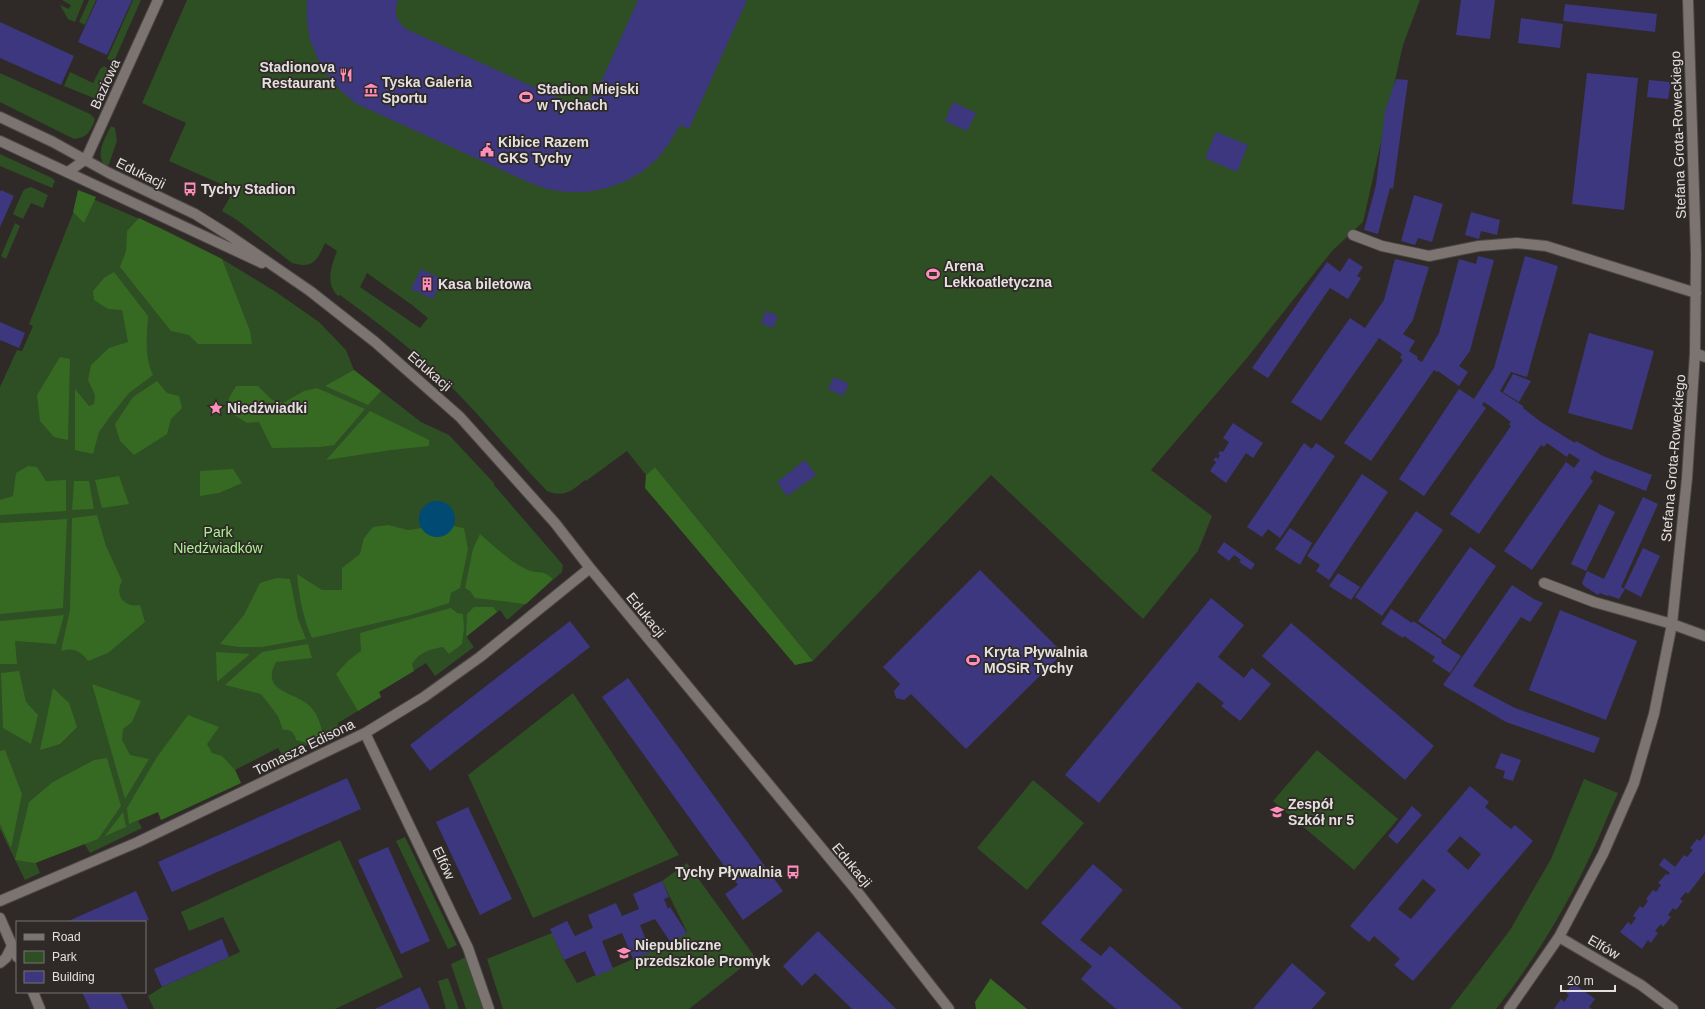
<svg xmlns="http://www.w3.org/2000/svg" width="1705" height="1009" font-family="Helvetica,sans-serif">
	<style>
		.green { fill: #2e4e23; fill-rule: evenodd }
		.forest { fill: #366a22 }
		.water { fill: #004a73 }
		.building { fill: #3d377f; fill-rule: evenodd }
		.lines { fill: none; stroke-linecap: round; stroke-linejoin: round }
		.minor-casing { stroke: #4c4846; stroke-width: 12 }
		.minor { stroke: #7b7471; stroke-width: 10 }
		.labels { text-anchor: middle; stroke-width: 3.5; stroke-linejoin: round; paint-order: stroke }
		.poi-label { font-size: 14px; font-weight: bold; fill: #e4e0df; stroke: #2f2a27; text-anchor: start }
		.street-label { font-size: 14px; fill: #e4e0df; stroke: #2f2a27 }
		.park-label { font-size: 14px; fill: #aaf392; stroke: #2f2a27 }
	</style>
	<rect width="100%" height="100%" fill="#2f2a27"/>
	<path class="green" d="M62,0H84L75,22L68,19L60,5L69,9L71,5Z
		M89,0H96L85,25L79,22Z
		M133,0H141L115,59L113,61L107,59Z
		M187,0H1420L1403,45L1363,222L1332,251L1247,358L1151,470L1212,516L1198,551L1143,619L991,475L813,661L655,467L646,475L627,451L586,481L585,480C572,491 564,498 547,491C511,454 479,413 441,377C410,347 375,321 340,295L338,296C325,283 331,267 337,251L325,243C317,261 313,269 292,263L237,220L222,211L234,190L169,161L186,123L142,103ZM367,273L412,305L428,318L420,328L360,287Z
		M104,66L110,70L96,99L64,86L70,72L93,83L100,69Z
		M0,73L90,114L95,119C91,131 87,138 74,139L0,102Z
		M111,126L115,128L117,141L109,164L106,167C94,154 105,139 111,126Z
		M0,154L52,178L55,181L52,188L0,166Z
		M31,187L48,195L43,208L31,203L23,219L13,214L23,191L25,189Z
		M93,199L163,229L222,259L276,292L319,322L346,350L354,370L421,422L449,435L494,483V485L563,565L562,572L507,620L500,610L466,636L474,647L435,676L426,663L379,692L381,697L338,723L339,729L283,757L278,748L235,770L241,783L161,820L158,812L138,821L142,828L90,853L84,843L36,863L40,873L25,880L0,829V387L17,350L22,351L33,326L29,324L75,208Z
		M15,223L20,226L6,259L1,256Z
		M573,693L679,855L533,918L468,775Z
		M1317,750L1398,819L1354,870L1273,801Z
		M1584,779L1618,793C1607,817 1598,841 1586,865C1561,916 1531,965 1496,1009H1450L1510,930L1551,859Z
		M1033,780L1084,823L1027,890L977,848Z
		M405,837L457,945L448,949L396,841Z
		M340,840L403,977L335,1009H154L148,996L162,987L240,952L223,917L189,931L181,912Z
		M687,863L755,957L689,1009H503L487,959L552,933L564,960L577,983L671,943L687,932L662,881Z
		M466,957L484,1009H466L451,964Z
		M448,978L459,1009H446L438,981Z"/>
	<path class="forest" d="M78,190L96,197L84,223L73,212Z
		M139,218L222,259L250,331L252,344H198L189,335L171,331L120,267L126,251L127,231Z
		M114,272L148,316C147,336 144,356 153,375L129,393L112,414L99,432L93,454L75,450V389L89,406L94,404L95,395L88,380L91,365L109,348L128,342L122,310L108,309L94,300L93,291L104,278Z
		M60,357L70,359L68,440L54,437L40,421L37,395Z
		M354,370L381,391L368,405L325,386Z
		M157,381L167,393L179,396L182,408L171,419L167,434L134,455L120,441L115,424L133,397Z
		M236,386H258L272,400L283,403L304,391L317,388L365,409L334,445L320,447L272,448L259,422L247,423L228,411L229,398Z
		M370,411L429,440V446L391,450L326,460Z
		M28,466L37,467L46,481L66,480V511L0,515V500L13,496L16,473Z
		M655,467L813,661L795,665L645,488L646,475Z
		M233,469L242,483L219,493L200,496V471Z
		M119,476L129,504L102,508L95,480Z
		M74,481H89L94,509L72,510Z
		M97,515L106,546L122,581C114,595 124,608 140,605L145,622L108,653L88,661C81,651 73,647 61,651L70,610L72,518Z
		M67,519L63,608L0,614V523Z
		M388,525L408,530L422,528L427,534L449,532L453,526L464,528L468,549L460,588L451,593L449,603L411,615L312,638C303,618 299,596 297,574L322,590H342V568L360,554L364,538L373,527Z
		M480,534C495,547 510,562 528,570C539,575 541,568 553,579L526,604L475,598L470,591L465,588L473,549Z
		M277,578L290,579L298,619L306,639L262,647H238L220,644L244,615L260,583Z
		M474,607H493L497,612L466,637L467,614Z
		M451,608L457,613L463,614L464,628L462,644L449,654L443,647C431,649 419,652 412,664L414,671L379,692L381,697L358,711L336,674L349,660L361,651L360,633Z
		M64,615L56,644L15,641L17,664H0V621Z
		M308,644L312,658L276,662C260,691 293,692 306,703C317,711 320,722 323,735L307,743L296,740C295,733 290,729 283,730L278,716L261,694L225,685L262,652Z
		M216,652L250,654L217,682Z
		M19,671L26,702L38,715L31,744L3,728L1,673Z
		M92,684L141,701L132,722L123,729L122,740L130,755L149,759L125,799Z
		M53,688L69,703L77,727L60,744L40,750Z
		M188,715L219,727L207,744L212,753L222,756L235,770L241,783L161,820L158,812L129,824L127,808L157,757Z
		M5,750L22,794L11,848L0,824V751Z
		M107,758L121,806L98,839L35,863L15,860L29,802L53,782L94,760Z
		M123,812L126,827L105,836Z
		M991,978V979L1027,1009H976L975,1002Z"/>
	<path class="water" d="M419 519a18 18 0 1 1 36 0a18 18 0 1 1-36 0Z"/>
	<path class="building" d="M97,0H132L107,55L78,42Z
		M307,0H398L396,8V16L400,23L406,29L565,101L574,103L587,101L596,93L638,0H747L689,129L680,125L670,142L658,158L643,171L626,181L607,188L587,192H567L547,189L528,182L357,104L341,91L328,76L318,59L310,40L307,21Z
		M1461,0H1495L1490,39L1456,35Z
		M1565,4L1657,14L1655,32L1563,21Z
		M1521,18L1563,24L1560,48L1518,43Z
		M0,22L74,56L61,85L0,58Z
		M1587,73L1638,78L1624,210L1572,204Z
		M1396,79L1408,80L1393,189L1390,188L1378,234L1364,230L1376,185L1385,111Z
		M1649,80L1671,82L1668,99L1647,97Z
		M953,102L976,113L967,131L945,121Z
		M1216,132L1248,145L1237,172L1205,158Z
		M1,190L14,196L0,227V192Z
		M1414,195L1443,204L1432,242L1418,238L1415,245L1401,241Z
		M1471,212L1500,220L1497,235L1481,231L1479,239L1465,235Z
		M1478,256L1494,260L1470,351L1459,366L1468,372L1459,386L1438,371L1437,372L1434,370L1371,461L1344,443L1403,360L1400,358L1402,354L1379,338L1321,421L1291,402L1350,318L1365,328L1384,300L1395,259L1429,267L1413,320L1403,334L1415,341L1409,351L1418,357L1417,359L1422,362L1439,333L1459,259L1476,264Z
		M1525,256L1558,266L1527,377L1511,372L1500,391L1523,406V408L1541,422L1575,443L1576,441L1603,456L1652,475L1646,491L1597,472L1595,470L1590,478L1593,481L1532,570L1504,551L1566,462L1574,468L1580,460L1569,453L1567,457L1547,443L1544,447L1541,445L1479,534L1450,514L1511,426L1509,424L1511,422L1490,406L1484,402L1482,405L1486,408L1424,496L1399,479L1459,389L1474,399L1494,368Z
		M1349,258L1363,267L1357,276L1361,278L1348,299L1330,288L1268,378L1252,368L1327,262L1340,272Z
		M421,269L442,279L433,299L411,289Z
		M766,311L778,316L773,328L761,323Z
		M0,322L25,333L19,348L0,340Z
		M1589,333L1654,351L1632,430L1568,413Z
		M1513,374L1531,381L1519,402L1503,392Z
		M834,377L849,384L843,396L828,389Z
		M1233,423L1263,443L1253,458L1246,453L1226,483L1210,471L1216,462L1213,460L1216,457L1218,459L1220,455L1218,454L1220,451L1223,452L1229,442L1223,438Z
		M1304,443L1312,449L1316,443L1335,456L1280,538L1268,529L1262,537L1247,527Z
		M805,460L816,475L787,496L777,482Z
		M1362,474L1388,492L1329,580L1316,571L1320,565L1307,556Z
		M1643,497L1658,504L1621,587L1625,589L1619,599L1608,595L1607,596L1600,593L1598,595L1584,586L1582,583L1587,571L1604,579Z
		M1599,504L1615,512L1586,571L1571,564Z
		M1416,511L1443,530L1382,616L1355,597Z
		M1290,528L1312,543L1300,565L1275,549Z
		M1224,542L1255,564L1251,570L1239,562L1241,560L1234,555L1229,561L1217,552Z
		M1470,547L1496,566L1445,640L1418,621Z
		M1643,548L1660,556L1641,597L1624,588Z
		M980,570L1063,653L966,749L911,694L904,700L896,698L894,691L900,684L883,667Z
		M1338,573L1360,587L1351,600L1329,586Z
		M1512,585L1534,599L1543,603L1530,622L1521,617L1473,686L1515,708L1600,738L1594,753L1506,722L1443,685Z
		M1211,598L1244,625L1218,657L1244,678L1252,668L1271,684L1240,721L1221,706L1224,703L1198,682L1099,803L1065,775Z
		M1391,609L1412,623L1413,621L1442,640L1441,643L1461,656L1450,673L1432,661L1435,657L1404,636L1403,638L1381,624Z
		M1560,610L1637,641L1606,720L1529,690Z
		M570,621L590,647L430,771L410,745Z
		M1291,623L1434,746L1405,780L1262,656Z
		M628,678L783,891L743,920L725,894L738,885L602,697Z
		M1501,753L1521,760L1513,781L1503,778L1505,771L1495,768Z
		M347,778L361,809L172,892L158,862Z
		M1470,786L1489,802L1485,807L1511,829L1515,825L1533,841L1413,981L1394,965L1400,959L1374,936L1369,942L1350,926ZM1460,836L1481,854L1468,870L1447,851ZM1423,879L1436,890L1411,919L1398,909Z
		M1412,806L1422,815L1397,844L1388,836Z
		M468,807L512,899L480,915L436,822Z
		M1705,834V872L1688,894L1686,892L1680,899L1683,901L1676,910L1673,908L1668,915L1671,917L1663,927L1661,924L1655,931L1658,933L1651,943L1648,940L1642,949L1620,932L1628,922L1631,925L1636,918L1633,916L1640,906L1643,908L1648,901L1646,899L1653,890L1656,892L1661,885L1658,883L1666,874L1668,875L1670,873L1659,865L1664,858L1675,867L1684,855L1687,857L1693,850L1690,848L1697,839L1700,841Z
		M388,847L430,941L401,954L358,860Z
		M1093,864L1123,890L1080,940L1101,956L1110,946L1183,1009H1116L1081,979L1092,966L1041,923Z
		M662,881L669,897L664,899L668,909L670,907L687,933L671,943L655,919L640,925L651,952L633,959L622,933L602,941L613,969L596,976L585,951L564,960L550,929L567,921L575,936L593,928L588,915L616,903L622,916L639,909L633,894Z
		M136,891L149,920L143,922H66Z
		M818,931L896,1009H852L815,973L802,986L783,966Z
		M222,939L229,957L162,987L154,969Z
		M1292,963L1326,993L1312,1009H1253Z
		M1573,983L1595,999L1589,1007L1592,1009H1554L1561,999L1564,1002L1569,995L1566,993Z
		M420,987L430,1009H375Z
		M82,992H120L128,1009H90Z"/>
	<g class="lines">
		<g class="minor-casing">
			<path id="minor" d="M0,117L53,142L109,173L195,214L227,234L310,291L375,342L460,417L555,523L590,568L856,890L949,1009
				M0,141L262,263
				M68,172L86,159L158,0
				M1353,235L1382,246L1429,256L1479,246L1517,243L1546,246L1696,293
				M1695,353L1705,357
				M1544,583L1594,602L1672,624L1705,636
				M365,733L468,948L489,1009
				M0,901L138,842L365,733L424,697L480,657L590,568
				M0,918L17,957
				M1559,937L1641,985L1673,1009
				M0,963L6,958L12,946
				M33,992L40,1009
				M1509,1009L1559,937L1603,854L1634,783L1654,714L1672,624L1687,478L1695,353L1696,255L1688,0"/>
		</g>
		<use href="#minor" class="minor"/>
	</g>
	<defs>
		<g id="restaurant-bare" transform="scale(1.08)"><path d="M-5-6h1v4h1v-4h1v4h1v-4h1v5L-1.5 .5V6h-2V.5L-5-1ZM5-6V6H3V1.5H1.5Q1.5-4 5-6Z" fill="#ff8ebb" stroke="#2f2a27" stroke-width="2.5" paint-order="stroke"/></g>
		<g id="museum-bare" transform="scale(1.08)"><path d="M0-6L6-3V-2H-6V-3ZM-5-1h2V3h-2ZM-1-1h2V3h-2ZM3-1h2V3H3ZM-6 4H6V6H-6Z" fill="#ff8ebb" stroke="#2f2a27" stroke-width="2.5" paint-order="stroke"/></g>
		<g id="stadium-bare" transform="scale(1.08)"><path d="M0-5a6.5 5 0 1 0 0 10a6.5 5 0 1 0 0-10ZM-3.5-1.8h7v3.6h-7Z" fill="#ff8ebb" stroke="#2f2a27" stroke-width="2.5" paint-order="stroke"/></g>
		<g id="civic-bare" transform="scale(1.08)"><path d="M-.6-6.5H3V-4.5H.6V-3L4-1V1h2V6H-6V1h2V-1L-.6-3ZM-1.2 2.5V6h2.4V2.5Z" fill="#ff8ebb" stroke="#2f2a27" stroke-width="2.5" paint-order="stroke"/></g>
		<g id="bus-bare" transform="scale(1.08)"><path d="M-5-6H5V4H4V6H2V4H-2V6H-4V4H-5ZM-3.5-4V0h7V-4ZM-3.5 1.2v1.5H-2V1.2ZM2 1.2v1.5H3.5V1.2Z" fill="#ff8ebb" stroke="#2f2a27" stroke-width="2.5" paint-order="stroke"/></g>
		<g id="building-bare" transform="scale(1.08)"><path d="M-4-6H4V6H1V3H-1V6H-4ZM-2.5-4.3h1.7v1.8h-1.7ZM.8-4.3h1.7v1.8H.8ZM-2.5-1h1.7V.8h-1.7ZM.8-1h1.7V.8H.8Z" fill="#ff8ebb" stroke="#2f2a27" stroke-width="2.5" paint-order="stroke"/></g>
		<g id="sight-bare" transform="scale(1.08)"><path d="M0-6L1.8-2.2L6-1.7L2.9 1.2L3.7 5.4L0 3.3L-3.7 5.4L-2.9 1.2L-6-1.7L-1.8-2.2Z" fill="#ff8ebb" stroke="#2f2a27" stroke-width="2.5" paint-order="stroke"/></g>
		<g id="school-bare" transform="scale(1.08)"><path d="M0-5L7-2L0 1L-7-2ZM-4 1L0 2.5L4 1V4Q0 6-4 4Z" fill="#ff8ebb" stroke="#2f2a27" stroke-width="2.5" paint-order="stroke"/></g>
	</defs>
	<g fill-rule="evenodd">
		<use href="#restaurant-bare" x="346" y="75"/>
		<use href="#museum-bare" x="371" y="90"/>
		<use href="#stadium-bare" x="526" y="97"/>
		<use href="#civic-bare" x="487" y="150"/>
		<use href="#bus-bare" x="190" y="189"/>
		<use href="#stadium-bare" x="933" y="274"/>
		<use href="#building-bare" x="427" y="284"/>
		<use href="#sight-bare" x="216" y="408"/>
		<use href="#stadium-bare" x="973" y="660"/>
		<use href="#school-bare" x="1277" y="812"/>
		<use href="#bus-bare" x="793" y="872"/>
		<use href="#school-bare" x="624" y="953"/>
	</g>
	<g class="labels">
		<g class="poi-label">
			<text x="335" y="72" text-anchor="end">Stadionova<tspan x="335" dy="16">Restaurant</tspan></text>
			<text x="382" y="87">Tyska Galeria<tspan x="382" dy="16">Sportu</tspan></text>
			<text x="537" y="94">Stadion Miejski<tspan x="537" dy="16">w Tychach</tspan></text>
			<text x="498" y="147">Kibice Razem<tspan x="498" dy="16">GKS Tychy</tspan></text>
			<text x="201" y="194">Tychy Stadion</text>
			<text x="944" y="271">Arena<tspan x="944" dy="16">Lekkoatletyczna</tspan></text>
			<text x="438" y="289">Kasa biletowa</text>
			<text x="227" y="413">Niedźwiadki</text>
			<text x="984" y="657">Kryta Pływalnia<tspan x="984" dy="16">MOSiR Tychy</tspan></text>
			<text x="1288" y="809">Zespół<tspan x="1288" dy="16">Szkół nr 5</tspan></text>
			<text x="782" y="877" text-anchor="end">Tychy Pływalnia</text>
			<text x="635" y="950">Niepubliczne<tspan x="635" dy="16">przedszkole Promyk</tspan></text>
		</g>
		<g class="street-label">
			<text transform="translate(105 84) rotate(-66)" y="5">Baziowa</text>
			<text transform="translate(1678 135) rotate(-92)" y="5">Stefana Grota-Roweckiego</text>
			<text transform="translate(141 173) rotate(26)" y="5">Edukacji</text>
			<text transform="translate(430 371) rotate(41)" y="5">Edukacji</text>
			<text transform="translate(1673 458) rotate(-85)" y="5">Stefana Grota-Roweckiego</text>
			<text transform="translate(646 615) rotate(51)" y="5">Edukacji</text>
			<text transform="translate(304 747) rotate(-26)" y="5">Tomasza Edisona</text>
			<text transform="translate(444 863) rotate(65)" y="5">Elfów</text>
			<text transform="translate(852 865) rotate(50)" y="5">Edukacji</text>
			<text transform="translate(1604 947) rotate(30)" y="5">Elfów</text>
		</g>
		<g class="park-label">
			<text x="218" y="537">Park<tspan x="218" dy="16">Niedźwiadków</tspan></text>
		</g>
	</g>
	<rect x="16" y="921" width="130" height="72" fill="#2f2a27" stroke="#777371"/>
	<rect x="24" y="934" width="20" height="6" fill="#7b7471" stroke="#777371"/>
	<text x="52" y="941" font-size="12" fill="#e4e0df">Road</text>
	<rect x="24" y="951" width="20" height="12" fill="#2e4e23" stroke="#777371"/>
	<text x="52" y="961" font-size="12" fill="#e4e0df">Park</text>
	<rect x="24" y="971" width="20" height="12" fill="#3d377f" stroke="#777371"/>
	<text x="52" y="981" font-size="12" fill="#e4e0df">Building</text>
	<path d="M1561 985v6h54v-6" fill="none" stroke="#e4e0df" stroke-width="2"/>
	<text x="1567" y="985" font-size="12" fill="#e4e0df" stroke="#2f2a27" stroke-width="3" paint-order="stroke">20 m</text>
</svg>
